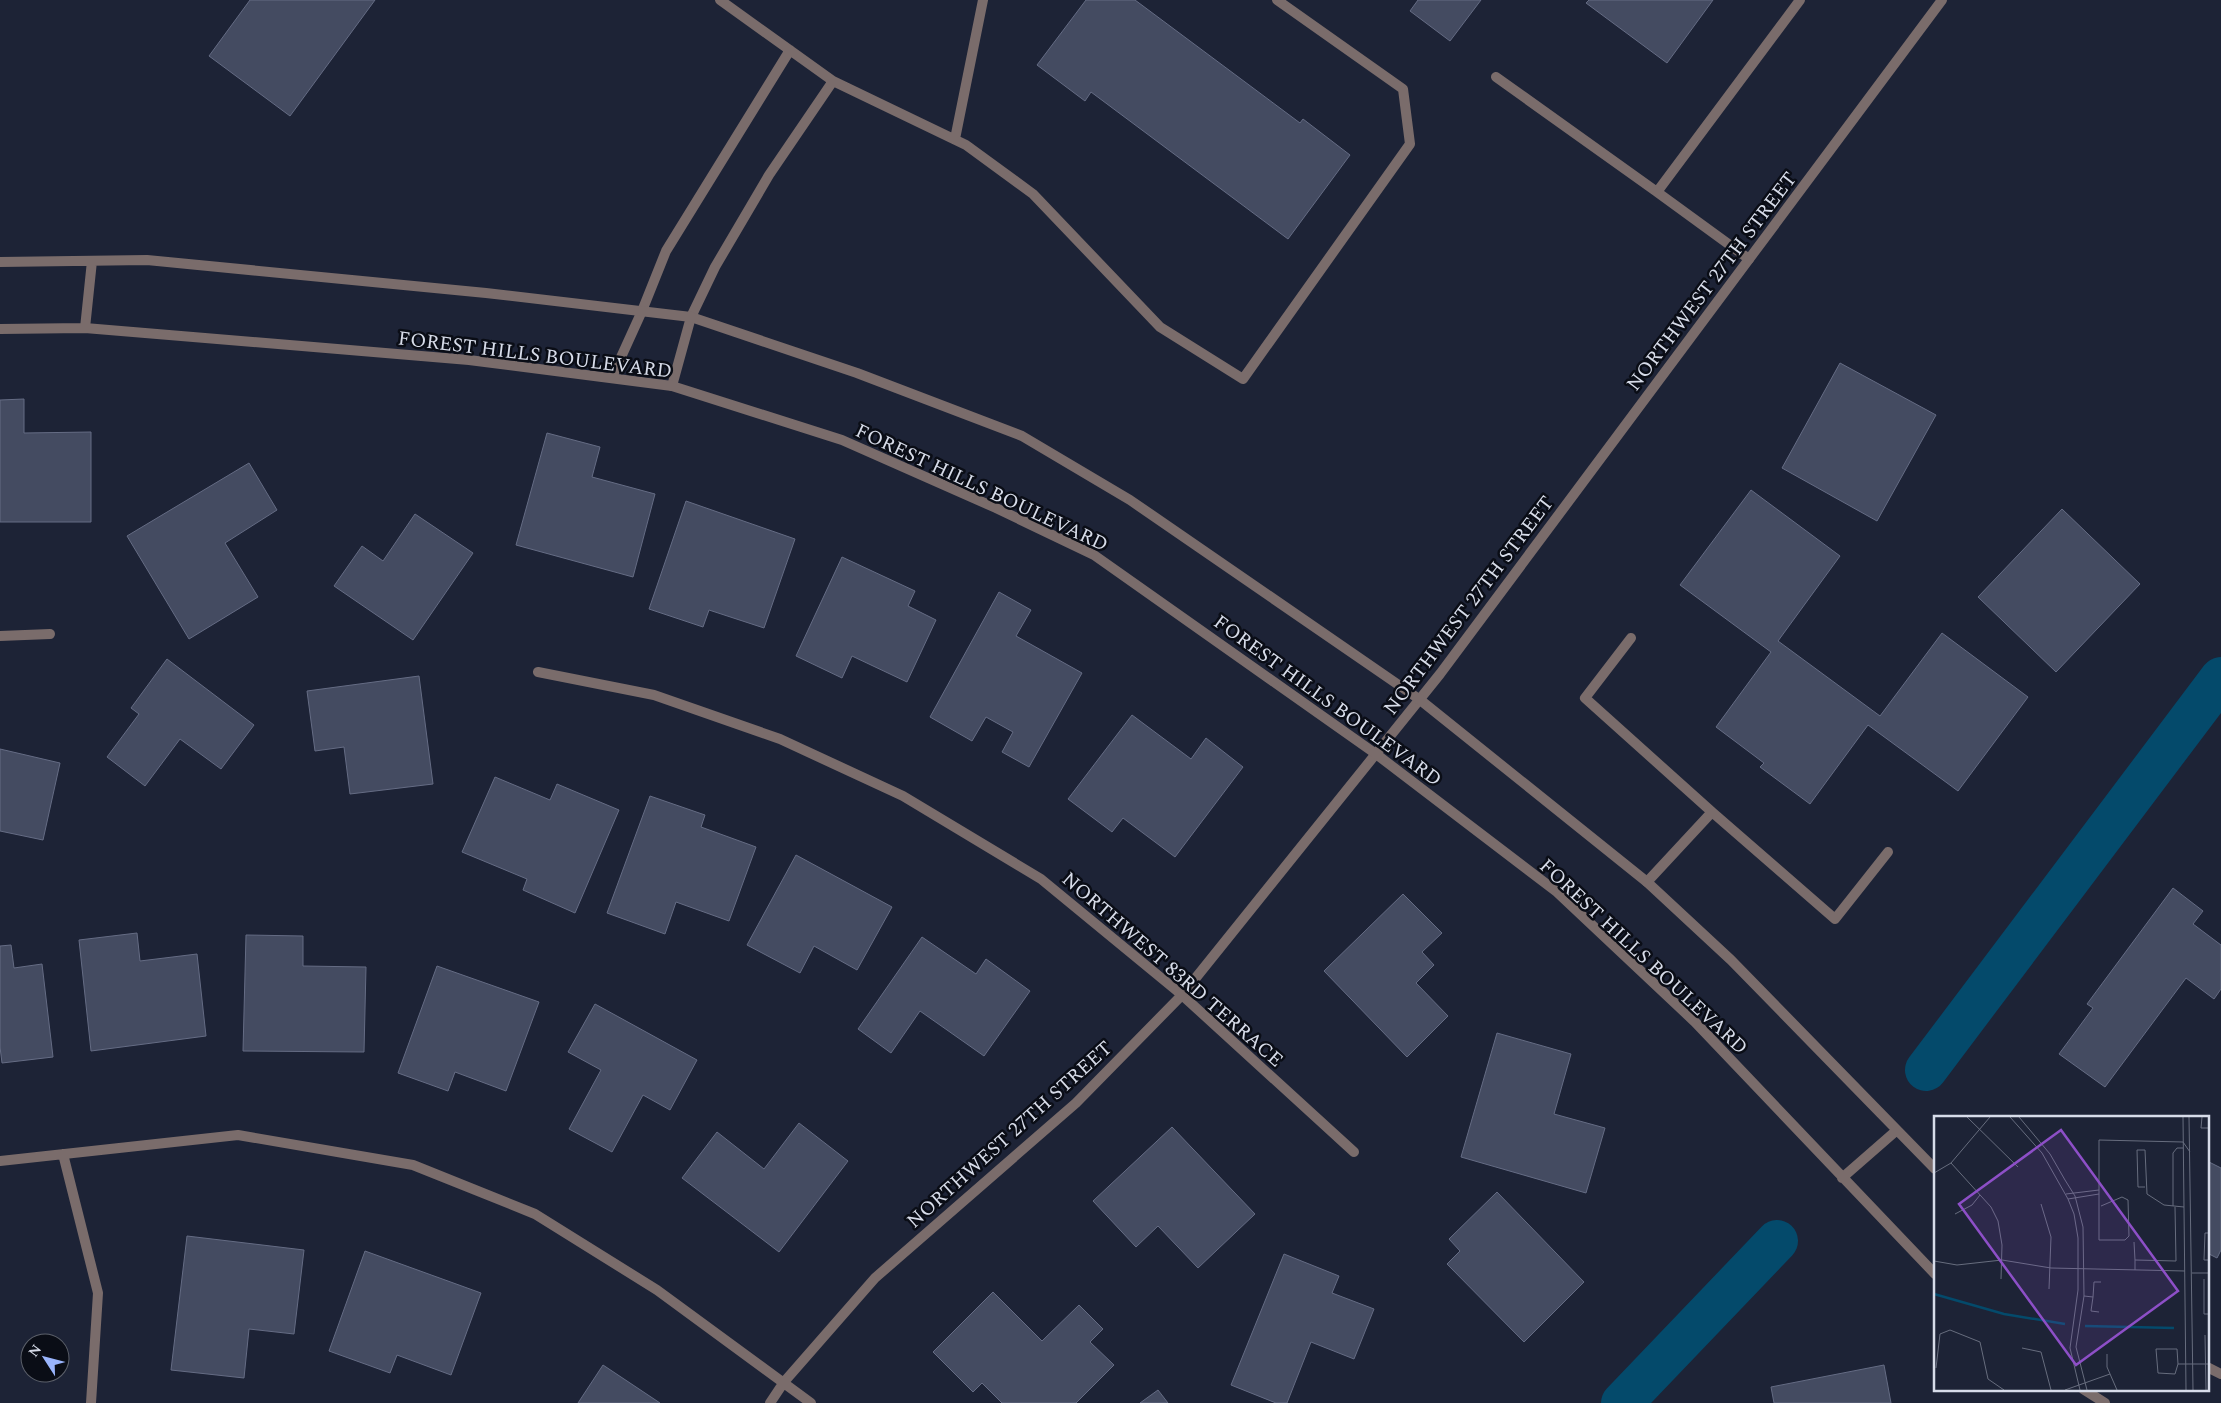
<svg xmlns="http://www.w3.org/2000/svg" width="2221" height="1403" font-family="Spectral,serif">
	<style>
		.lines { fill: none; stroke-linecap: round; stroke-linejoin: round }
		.canal { stroke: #044a6b; stroke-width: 42 }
		.building { fill: #444b61; stroke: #656c84 }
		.service { stroke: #7a6c6b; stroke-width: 10 }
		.minor { stroke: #7a6c6b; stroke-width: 10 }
		.tertiary { stroke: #7a6c6b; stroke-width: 10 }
		.labels { text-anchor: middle; stroke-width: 5; stroke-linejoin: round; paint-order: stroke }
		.street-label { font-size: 20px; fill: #d7dce9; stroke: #0a0d16 }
		.inset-river { fill: none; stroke: #044a6b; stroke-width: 2.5 }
		.inset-road { fill: none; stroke: #676d7e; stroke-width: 1 }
		.view { fill: #8d4fc7; fill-opacity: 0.15; stroke: #8d4fc7; stroke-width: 2.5 }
		.inset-edge { fill: none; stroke: #d7dce9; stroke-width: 2.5 }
	</style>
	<rect width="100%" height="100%" fill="#1d2336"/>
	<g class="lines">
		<path class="canal" d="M1926,1070L2221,678
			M1622,1403L1777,1241"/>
	</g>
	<path class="building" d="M250,0H375L290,116L209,56Z
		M1086,0H1135L1300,123L1303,119L1350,155L1288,239L1091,92L1085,101L1037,65Z
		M1418,0H1481L1450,41L1410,11Z
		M1589,0H1713L1667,63L1586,3Z
		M1840,363L1936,415L1877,521L1782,468Z
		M24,399V433L91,432V522H0V400Z
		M547,433L600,447L592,477L655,494L633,577L516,545Z
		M249,463L277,510L225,543L258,597L189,639L127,536Z
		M1751,490L1840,556L1778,641L1880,716L1942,633L2028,697L1958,791L1868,725L1810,804L1760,767L1764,763L1716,727L1771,652L1680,585Z
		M686,501L795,539L764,628L709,610L703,627L649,609Z
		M2062,509L2140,584L2056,672L1978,597Z
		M415,514L473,553L413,640L334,586L362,546L383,561Z
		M842,557L915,591L908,606L936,620L907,682L852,656L842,678L796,656Z
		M999,592L1031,610L1016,636L1082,673L1029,767L1002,752L1013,732L986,717L972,741L930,717Z
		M167,659L254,725L221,769L180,739L145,786L107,757L139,714L131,708Z
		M419,676L433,784L350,794L344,747L315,751L307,691Z
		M1132,715L1191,759L1206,738L1243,767L1175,857L1123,818L1112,832L1068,799Z
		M0,749L60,763L43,840L0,831Z
		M495,777L550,800L557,784L619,810L575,913L523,890L527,879L462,852Z
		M650,796L705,815L701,827L756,847L729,921L676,902L665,934L607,913Z
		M796,855L892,907L857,970L814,946L800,973L747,945Z
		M2173,888L2203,911L2193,924L2221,945V989L2214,999L2186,978L2105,1087L2059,1054L2093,1008L2087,1004Z
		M1403,894L1442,933L1422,952L1434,965L1416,983L1448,1016L1407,1057L1324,971Z
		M137,933L140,961L197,954L206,1036L91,1051L79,940Z
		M246,935L303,936V966L366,967L364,1052L243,1051Z
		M922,937L976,974L986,959L1030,991L984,1056L920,1011L891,1053L858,1029Z
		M11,945L14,968L42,964L53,1057L2,1063L0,1047V946Z
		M437,966L539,1002L506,1091L455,1072L448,1091L398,1073Z
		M595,1004L697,1060L670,1110L643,1095L612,1152L569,1129L601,1070L568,1052Z
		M1497,1033L1571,1054L1554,1114L1605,1128L1586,1193L1461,1157Z
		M799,1123L848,1161L779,1252L682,1178L717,1132L764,1169Z
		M1172,1127L1255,1214L1198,1268L1158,1226L1136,1247L1093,1201Z
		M2207,1161L2221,1168V1250L2217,1258L2207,1253Z
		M1497,1192L1584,1282L1524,1342L1447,1264L1460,1251L1449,1239Z
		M187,1236L304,1250L294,1334L249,1329L244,1378L171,1370Z
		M365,1251L481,1293L451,1375L397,1355L390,1373L329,1351Z
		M1284,1254L1339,1276L1332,1293L1374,1309L1354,1359L1311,1342L1287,1403H1276L1231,1385Z
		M993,1292L1042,1341L1079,1305L1103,1329L1090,1342L1114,1365L1076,1403H1002L982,1383L973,1392L933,1352Z
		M603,1365L660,1403H578Z
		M1884,1365L1891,1403H1774L1771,1387Z
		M1158,1390L1168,1403H1140Z"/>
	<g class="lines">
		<path class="service" d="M720,0L833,81L966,145L1033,194L1160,327L1243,379L1410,144L1403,89L1277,0
			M1496,77L1657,192
			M955,139L983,0
			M1749,259L1657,192L1800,0
			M612,377L642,311L666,251L790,50
			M672,386L691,317L715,267L769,175L833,81
			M1631,638L1585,698L1712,812L1647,882
			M1712,812L1835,919L1888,852"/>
		<path class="minor" d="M0,636L50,634
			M538,672L654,695L780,739L903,796L1041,879L1182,995L1354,1152
			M63,1154L98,1293L91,1403
			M0,1161L238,1135L413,1165L535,1214L657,1290L811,1403
			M770,1403L784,1382L875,1278L1076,1103L1182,995L1440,674L1942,0"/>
		<path class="tertiary" d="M0,262L147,260L486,293L691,317L857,373L1022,436L1130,500L1419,699L1647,882L1731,960L1935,1169
			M85,328L92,261
			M0,329L85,328L469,360L672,386L842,440L996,508L1094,555L1376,754L1557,892L1695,1022L1935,1274
			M1842,1178L1897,1130
			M2207,1367L2221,1374
			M2083,1389L2105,1403"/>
	</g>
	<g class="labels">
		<g class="street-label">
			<text transform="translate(1711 281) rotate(-53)" y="7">NORTHWEST 27TH STREET</text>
			<text transform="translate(535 354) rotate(7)" y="7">FOREST HILLS BOULEVARD</text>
			<text transform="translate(982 487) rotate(25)" y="7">FOREST HILLS BOULEVARD</text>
			<text transform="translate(1468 605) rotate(-53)" y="7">NORTHWEST 27TH STREET</text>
			<text transform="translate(1328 700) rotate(36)" y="7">FOREST HILLS BOULEVARD</text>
			<text transform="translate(1644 956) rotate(43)" y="7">FOREST HILLS BOULEVARD</text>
			<text transform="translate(1173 969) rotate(41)" y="7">NORTHWEST 83RD TERRACE</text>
			<text transform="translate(1009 1134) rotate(-42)" y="7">NORTHWEST 27TH STREET</text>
		</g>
	</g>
	<g transform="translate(1934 1116)">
		<rect width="275" height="275" fill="#1d2336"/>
		<path class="inset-river" d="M0,178L70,198L131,208M151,210L240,212"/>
		<path class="inset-road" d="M33,1L84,51M76,1L108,37L134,83L140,98L144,122V174L136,232L146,274M85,1L116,38L131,64L141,80L149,111L150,180L142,231L153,274M249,1L252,274M255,1L259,274M268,1L267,12H275M17,47L57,91L64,105L68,129L67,163M0,57L17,47L56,1M211,71H204L203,34H211L213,78L230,89L250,91M132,78L165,74M134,83L165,78M107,88L117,121L115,173M167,90L188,81L194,84L195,120L191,124H165V24L249,26L256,36M239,90V37L243,32H249M21,98L38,89L46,79M275,117H271L270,144H275M200,126L201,144M0,145L23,149L68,144L117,152L251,155M201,154V144L242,145L241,91M258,157H275M270,163V198H275M150,180L159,181L160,166H167M159,181L157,195L165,196M271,219L272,274M88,232L107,236L117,274M173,238V251L183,274M244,248L241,258L224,257L222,233H243L244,248H275M2,252L6,218L16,214L46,226L54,263L70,274M131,274L176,258"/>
		<path class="view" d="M127,14L244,175L142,249L25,88Z"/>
		<rect width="275" height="275" class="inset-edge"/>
	</g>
	<g transform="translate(45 1358) rotate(306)"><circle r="24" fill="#0a0d16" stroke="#5c606a"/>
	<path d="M0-4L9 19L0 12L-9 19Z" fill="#9ab5fd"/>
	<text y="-8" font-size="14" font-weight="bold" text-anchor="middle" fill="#d7dce9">N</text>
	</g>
</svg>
